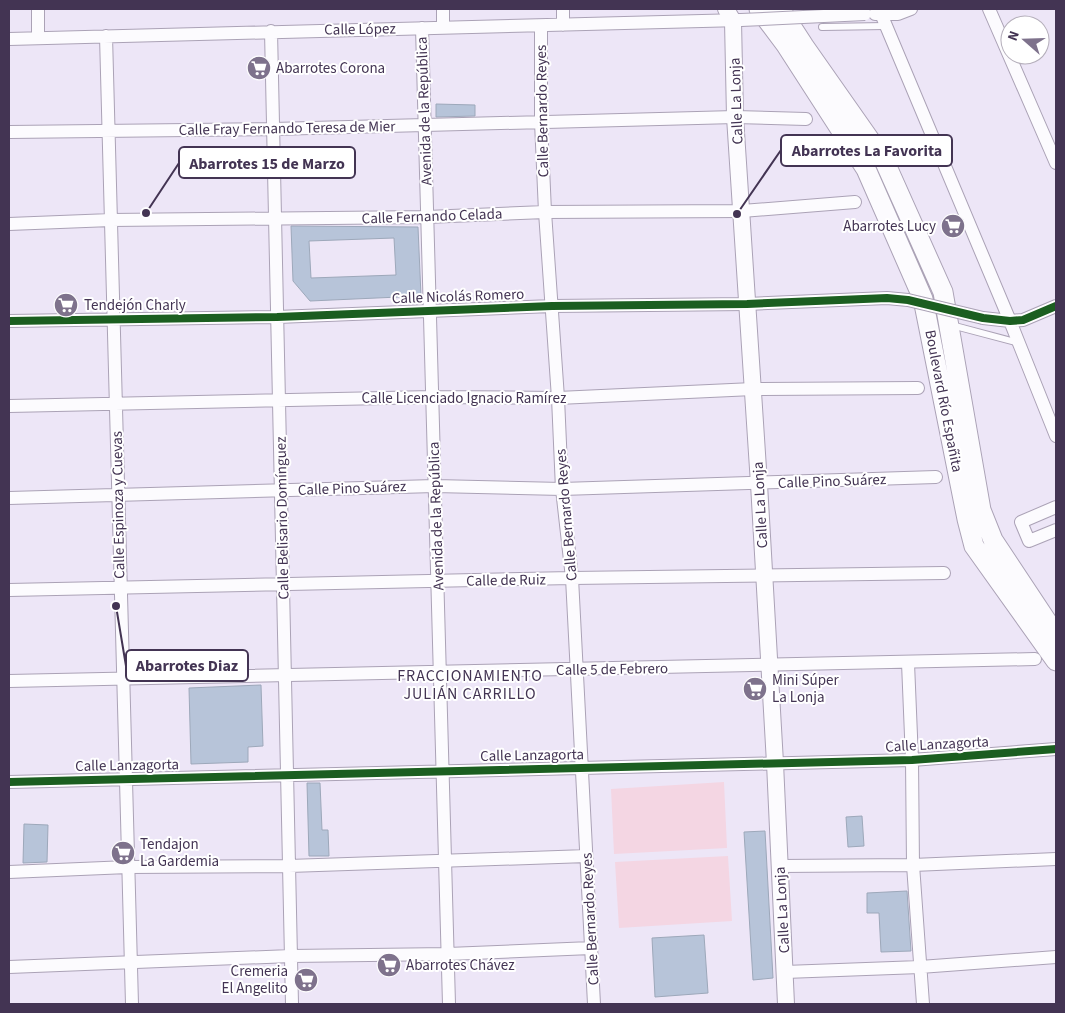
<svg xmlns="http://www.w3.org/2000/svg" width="1065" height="1013" font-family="'Source Sans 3',sans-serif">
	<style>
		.green { fill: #f4d6e3 }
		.building { fill: #b7c4d9; stroke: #9da8ba; fill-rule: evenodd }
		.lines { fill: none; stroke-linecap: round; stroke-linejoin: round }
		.service-casing { stroke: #aba2b6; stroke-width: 8 }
		.minor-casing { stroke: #aba2b6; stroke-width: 14 }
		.tertiary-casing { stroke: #aba2b6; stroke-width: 18 }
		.secondary-casing { stroke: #aba2b6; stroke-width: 21 }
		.service { stroke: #fcfbfe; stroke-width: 6 }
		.minor { stroke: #fcfbfe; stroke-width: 12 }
		.tertiary { stroke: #fcfbfe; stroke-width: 16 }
		.secondary { stroke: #fcfbfe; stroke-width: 19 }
		.minor-bridge-casing { stroke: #aba2b6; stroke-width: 14; stroke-linecap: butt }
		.minor-bridge { stroke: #fcfbfe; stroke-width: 12 }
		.cycleway-casing { stroke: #fff; stroke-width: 11 }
		.cycleway { stroke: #1b5e20; stroke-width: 8 }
		.labels { text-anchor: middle; stroke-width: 4; stroke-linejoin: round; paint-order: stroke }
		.street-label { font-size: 15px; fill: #433453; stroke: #fff }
		.poi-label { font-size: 15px; fill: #433453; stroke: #fff; text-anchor: start }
		.neighbourhood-label { font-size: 16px; letter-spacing: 1px; fill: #433453; stroke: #fff }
		.leader { fill: none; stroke: #433453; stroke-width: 2 }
		.callout-dot { fill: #433453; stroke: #fff; stroke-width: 2 }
		.callout { fill: #fff; stroke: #433453; stroke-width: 2 }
		.callout-label { font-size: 16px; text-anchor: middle; font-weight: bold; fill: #433453 }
	</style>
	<rect width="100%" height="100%" fill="#ede6f7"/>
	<path class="green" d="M724,782L727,848L614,854L611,789Z
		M728,856L732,921L619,928L615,862Z"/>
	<path class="building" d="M436,104L475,105V116L436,117Z
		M291,226L418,227L421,296L310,301L293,281ZM394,238L396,275L311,278L309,241Z
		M261,685L263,746L248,747V762L191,764L189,688Z
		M307,783H320L322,830H328L329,856H309Z
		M862,816L864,846L848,847L846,817Z
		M24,824L48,825L47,862L23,863Z
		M765,831L773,978L753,980L744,832Z
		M907,891L911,951L881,952L879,913H867V893Z
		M704,935L708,993L655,997L652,938Z"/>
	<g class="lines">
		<g class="service-casing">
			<path id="service" d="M822,27L885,26
				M955,326L1019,343"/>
		</g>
		<g class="minor-casing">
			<path id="minor" d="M38,9V38
				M563,9V25
				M879,9L1010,321L1056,436
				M989,9L1056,163
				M875,14H898L911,9
				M541,26V122L545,212L558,398L562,489L572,578L594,1004
				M443,27V9
				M422,28L449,1004
				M271,31L292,1004
				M106,36L132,1004
				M9,39L741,20
				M9,132L273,129L735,117L806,119
				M9,224L111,220L427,217L545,212L742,211L855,202
				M983,318L1010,321L1023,320L1056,306
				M9,321L277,317L552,306L747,304L887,298L908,300
				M9,406L432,397L558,398L753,389L918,388
				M9,498L435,486L562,489L936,477
				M1056,507L1021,522L1029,541L1056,530
				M9,590L572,578L944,573
				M908,663L912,760L913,865L923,1004
				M9,681L1035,659
				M9,782L912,760L1056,749
				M780,866L913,865L1056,859
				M9,872L128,867L289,866L587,856
				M9,967L291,956L448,954L591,948
				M785,972L920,967L1056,957"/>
		</g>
		<g class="tertiary-casing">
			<path id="tertiary" d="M726,9L733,21L735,117L759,484L775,763L786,1004"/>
		</g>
		<g class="secondary-casing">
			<path id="secondary" d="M759,9L786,45L866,169L923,299L967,519L974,546L1056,661
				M780,9L804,46L884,160L943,292L981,510L993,540L1056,635"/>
		</g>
		<use href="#service" class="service"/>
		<use href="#minor" class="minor"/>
		<use href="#tertiary" class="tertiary"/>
		<use href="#secondary" class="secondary"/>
		<g class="minor-bridge-casing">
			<path id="minor-bridge" d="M741,20L865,14
				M908,300L983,318"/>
		</g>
		<use href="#minor-bridge" class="minor-bridge"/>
		<g class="cycleway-casing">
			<path id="cycleway" d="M9,321L277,317L552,306L747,304L887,298L908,300L983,318L1010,321L1023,320L1056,306
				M9,782L912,760L1056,749"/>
		</g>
		<use href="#cycleway" class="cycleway"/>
	</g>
	<defs>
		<g id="supermarket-disc" transform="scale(1.25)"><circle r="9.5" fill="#7e728c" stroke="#fff"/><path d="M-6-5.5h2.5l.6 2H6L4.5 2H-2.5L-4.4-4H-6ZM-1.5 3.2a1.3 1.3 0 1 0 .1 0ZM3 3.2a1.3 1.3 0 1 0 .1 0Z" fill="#fff"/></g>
	</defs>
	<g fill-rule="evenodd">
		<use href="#supermarket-disc" x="259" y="68"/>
		<use href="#supermarket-disc" x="953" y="226"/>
		<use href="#supermarket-disc" x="66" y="305"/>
		<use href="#supermarket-disc" x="755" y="689"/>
		<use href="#supermarket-disc" x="123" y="853"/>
		<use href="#supermarket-disc" x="389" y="965"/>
		<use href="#supermarket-disc" x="306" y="980"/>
	</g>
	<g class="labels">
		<g class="street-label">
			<text transform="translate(360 29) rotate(-1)" y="5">Calle López</text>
			<text transform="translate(736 101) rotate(-92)" y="5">Calle La Lonja</text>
			<text transform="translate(424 111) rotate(-92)" y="5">Avenida de la República</text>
			<text transform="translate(542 111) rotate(-91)" y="5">Calle Bernardo Reyes</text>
			<text transform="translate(287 128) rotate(-1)" y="5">Calle Fray Fernando Teresa de Mier</text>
			<text transform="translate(432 216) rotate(-2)" y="5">Calle Fernando Celada</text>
			<text transform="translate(458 296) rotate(-2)" y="5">Calle Nicolás Romero</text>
			<text x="464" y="403">Calle Licenciado Ignacio Ramírez</text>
			<text transform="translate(944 401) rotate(79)" y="5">Boulevard Río Españita</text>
			<text transform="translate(832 481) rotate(-2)" y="5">Calle Pino Suárez</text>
			<text transform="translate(352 488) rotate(-2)" y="5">Calle Pino Suárez</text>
			<text transform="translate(118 505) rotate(-91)" y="5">Calle Espinoza y Cuevas</text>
			<text transform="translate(760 505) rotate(-93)" y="5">Calle La Lonja</text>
			<text transform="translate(566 515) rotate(-95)" y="5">Calle Bernardo Reyes</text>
			<text transform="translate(436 516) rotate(-92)" y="5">Avenida de la República</text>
			<text transform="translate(282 518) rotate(-91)" y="5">Calle Belisario Domínguez</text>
			<text transform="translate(506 580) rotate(-1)" y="5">Calle de Ruiz</text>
			<text transform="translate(612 669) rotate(-1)" y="5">Calle 5 de Febrero</text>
			<text transform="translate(937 744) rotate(-3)" y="5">Calle Lanzagorta</text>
			<text transform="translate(532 755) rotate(-1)" y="5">Calle Lanzagorta</text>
			<text transform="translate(127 765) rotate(-1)" y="5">Calle Lanzagorta</text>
			<text transform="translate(782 910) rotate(-93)" y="5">Calle La Lonja</text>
			<text transform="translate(590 919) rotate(-93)" y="5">Calle Bernardo Reyes</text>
		</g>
		<g class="poi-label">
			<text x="276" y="73">Abarrotes Corona</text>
			<text x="936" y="231" text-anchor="end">Abarrotes Lucy</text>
			<text x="84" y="310">Tendejón Charly</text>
			<text x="772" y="685">Mini Súper<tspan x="772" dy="17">La Lonja</tspan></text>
			<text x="140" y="849">Tendajon<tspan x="140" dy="17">La Gardemia</tspan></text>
			<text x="406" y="970">Abarrotes Chávez</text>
			<text x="288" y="976" text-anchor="end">Cremeria<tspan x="288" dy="17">El Angelito</tspan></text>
		</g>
		<g class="neighbourhood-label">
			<text x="470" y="681">FRACCIONAMIENTO<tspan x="470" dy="18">JULIÁN CARRILLO</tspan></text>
		</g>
	</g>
	<path class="leader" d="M737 214L781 150M146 213L179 163M116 606L126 666"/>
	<g class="callout-dot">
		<circle cx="737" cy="214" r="5"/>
		<circle cx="146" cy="213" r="5"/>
		<circle cx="116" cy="606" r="5"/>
	</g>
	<g class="callout">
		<rect x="781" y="135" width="171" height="31" rx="5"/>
		<rect x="179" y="147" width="176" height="31" rx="5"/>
		<rect x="126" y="650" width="122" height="31" rx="5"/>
	</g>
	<g class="callout-label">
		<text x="867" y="156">Abarrotes La Favorita</text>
		<text x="267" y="169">Abarrotes 15 de Marzo</text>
		<text x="187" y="671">Abarrotes Diaz</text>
	</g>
	<rect width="1065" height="1013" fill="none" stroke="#433453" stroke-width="20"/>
	<g transform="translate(1025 40) rotate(290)"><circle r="24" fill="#ffffff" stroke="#b4aeba"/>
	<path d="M0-4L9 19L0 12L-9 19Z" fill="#7e728c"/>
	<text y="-8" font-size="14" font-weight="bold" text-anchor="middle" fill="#433453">N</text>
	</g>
</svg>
